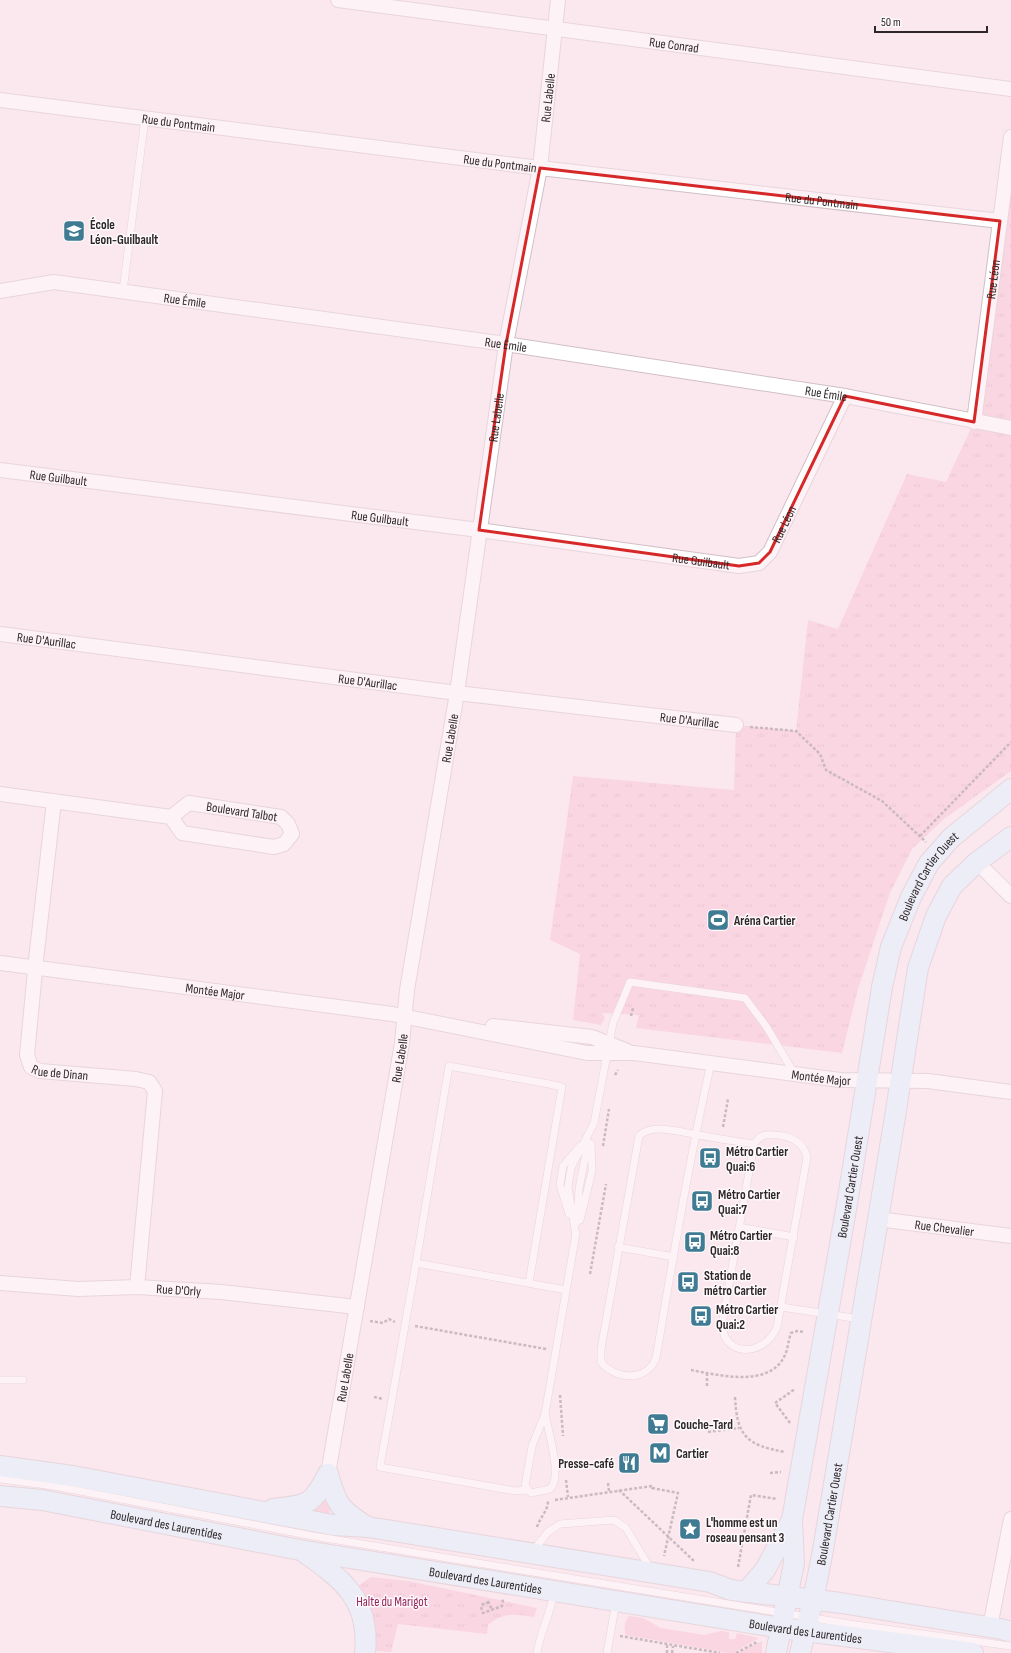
<svg xmlns="http://www.w3.org/2000/svg" width="1011" height="1653" font-family="'Sofia Sans Condensed',sans-serif">
	<style>
		.grass { fill: #f9bfd3 }
		.park { fill: url(#park-tufts) }
		.lines { fill: none; stroke-linecap: round; stroke-linejoin: round }
		.lane-casing { stroke: #d1bfc5; stroke-width: 8 }
		.street-casing { stroke: #d1bfc5; stroke-width: 16 }
		.secondary-casing { stroke: #d1bfc5; stroke-width: 22 }
		.path { stroke: #8f8286; stroke-width: 2.5; stroke-dasharray: 3 2; stroke-linecap: butt }
		.lane { stroke: #fff; stroke-width: 7 }
		.street { stroke: #fff; stroke-width: 14 }
		.secondary { stroke: #d9f3fe; stroke-width: 20 }
		.marked { fill: none; stroke: #d62828; stroke-width: 3; stroke-linejoin: round }
		.labels { text-anchor: middle; stroke-width: 3; stroke-linejoin: round; paint-order: stroke }
		.street-label { font-size: 13px; fill: #2e2729; stroke: #fdf9fb }
		.poi-label { font-size: 13px; font-weight: bold; fill: #2e2729; stroke: #fdf9fb; text-anchor: start }
		.park-label { font-size: 13px; fill: #962259; stroke: #fdf9fb }
	</style>
	<defs>
		<pattern id="park-tufts" width="24" height="20" patternUnits="userSpaceOnUse"><rect width="24" height="20" fill="#f9bfd3"/><path d="M3 7l-1-3M5 7V3M7 7l1-3M15 17l-1-3M17 17v-4M19 17l1-3" fill="none" stroke="#d6a4b5"/></pattern>
	</defs>
	<rect width="100%" height="100%" fill="#fbe8ee"/>
	<path class="grass" d="M322,1500H325L330,1510L329,1514L312,1511Z
		M629,1616L643,1618L661,1628L704,1635L721,1631L729,1632V1639H735L737,1633L759,1638L733,1653H728L626,1635C623,1630 625,1620 629,1616Z
		M762,1641V1653H739L741,1651Z"/>
	<path class="park" d="M1011,155V771L944,819L912,849L890,893L858,989L842,1053L636,1028L639,1015L602,1013L605,1018L601,1025L573,1020L580,954L550,940L573,776L734,790L736,725L796,731L808,620L838,629L907,474L946,482L974,422Z
		M371,1577L408,1581L537,1608L534,1617C514,1614 504,1612 488,1625L487,1634L398,1624L391,1652L376,1651C376,1627 372,1606 359,1585Z"/>
	<g class="lines">
		<g class="lane-casing">
			<path id="lane" d="M123,291L145,118
				M711,1063C689,1160 673,1259 656,1358C647,1382 616,1380 601,1362V1349L639,1136C644,1131 652,1129 659,1129C672,1129 686,1133 699,1135C717,1139 736,1141 754,1144
				M765,1135C783,1134 802,1138 807,1157L777,1327C765,1356 724,1359 722,1324L754,1144L760,1137Z
				M569,1214L560,1185L563,1166L580,1146
				M580,1220L592,1171L591,1144
				M577,1222L579,1189L588,1142
				M739,1227L794,1237
				M576,1236L568,1187L571,1168L594,1123L613,1023L630,982L745,998L766,1026L794,1073
				M618,1247L674,1257
				M416,1263L449,1066L549,1084L562,1087L529,1283
				M781,1307L860,1319
				M0,1380H23
				M545,1414C548,1430 563,1478 550,1489L531,1493L525,1486L532,1446L545,1414L576,1233
				M0,1479L54,1486L313,1536L856,1625L1011,1646
				M527,1490L515,1491L380,1467L416,1263L566,1290
				M533,1551L548,1532L560,1524L614,1520L626,1528L651,1570
				M537,1653C540,1632 551,1613 554,1592
				M607,1653L616,1602"/>
		</g>
		<g class="street-casing">
			<g id="street">
				<path id="s1" d="M338,0L1011,89"/>
				<path id="s2" d="M0,100L540,168L1000,221"/>
				<path id="s3" d="M0,291L54,282L506,344L845,396L1011,428"/>
				<path id="s4" d="M974,422L1011,137"/>
				<path id="s5" d="M0,470L479,530L739,566L759,563L770,552L845,396"/>
				<path id="s6" d="M0,634L457,693L736,725"/>
				<path id="s7" d="M0,794L171,817L189,803L281,817L288,824L292,834L284,844L274,847L182,833L171,817"/>
				<path id="s8" d="M54,801L36,960L27,1055L31,1067L40,1071L136,1079L149,1082L155,1091L137,1287"/>
				<path d="M977,862L1011,896"/>
				<path id="s9" d="M0,963L392,1014L587,1053H634L840,1080L928,1081L1011,1092"/>
				<path d="M493,1026L592,1037L627,1051"/>
				<path id="s10" d="M878,1219L1011,1236"/>
				<path id="s11" d="M0,1283L78,1289L137,1287L221,1292L357,1307"/>
				<path id="s12" d="M328,1474L402,1043L407,990L457,693L506,344L540,168L558,0"/>
				<path d="M990,1627L1011,1519"/>
			</g>
		</g>
		<g class="secondary-casing">
			<g id="secondary">
				<path d="M0,1466L73,1476L333,1525L368,1527L710,1582L731,1590L841,1603L1001,1629L1011,1632"/>
				<path d="M328,1474C337,1505 339,1509 366,1526"/>
				<path id="s13" d="M0,1496L42,1500L300,1550L782,1628L973,1653"/>
				<path d="M273,1509C307,1505 312,1506 328,1474"/>
				<path d="M305,1553C344,1580 370,1601 365,1653"/>
				<path d="M746,1592L765,1570L792,1520"/>
				<path id="s14" d="M776,1653L794,1563L792,1520L848,1198L882,987L891,947L911,897L929,863L951,838L1011,789"/>
				<path id="s15" d="M800,1653L813,1600L823,1550L895,1117L918,968L936,916L952,886L977,862L1011,837"/>
			</g>
		</g>
		<path class="path" d="M750,727L796,731L820,754L826,770L882,801L926,842
			M920,836L1011,742
			M631,1016L633,1008
			M615,1075L618,1070
			M723,1127L728,1099
			M603,1146L609,1109
			M717,1159L718,1153
			M590,1274L606,1184
			M370,1321L383,1323L389,1319L395,1322
			M415,1326L546,1349
			M691,1370C718,1375 768,1388 784,1357C788,1350 788,1341 791,1333L797,1331L804,1332
			M707,1386V1373
			M560,1395L563,1436
			M374,1397L383,1399
			M735,1397C737,1436 746,1445 785,1452
			M790,1423L775,1403L795,1389
			M708,1432L739,1428
			M770,1473L781,1472
			M566,1480L568,1497
			M608,1483L609,1491
			M619,1490L694,1561
			M555,1500L652,1486V1488L678,1493L664,1556
			M537,1527C540,1517 548,1511 548,1501
			M743,1537L762,1541
			M738,1567L751,1495L777,1499
			M488,1601L492,1610
			M489,1602L483,1604L481,1607L483,1613L502,1606L503,1599
			M620,1636L720,1653
			M667,1653V1644
			M672,1653L673,1646
			M736,1653L757,1642"/>
		<use href="#lane" class="lane"/>
		<use href="#street" class="street"/>
		<use href="#secondary" class="secondary"/>
	</g>
	<path d="M0 0H1011V1653H0ZM540,168L1000,221L974,422L845,396L770,552L759,563L739,566L479,530L506,344Z" fill="#fbe8ee" fill-opacity=".55" fill-rule="evenodd"/>
	<path class="marked" d="M540,168L1000,221L974,422L845,396L770,552L759,563L739,566L479,530L506,344Z"/>
	<defs>
		<g id="school-square" transform="scale(1.15)"><rect x="-9" y="-9" width="18" height="18" rx="4" fill="#3f7b92" stroke="#fdf9fb"/><path d="M0-5L7-2L0 1L-7-2ZM-4 1L0 2.5L4 1V4Q0 6-4 4Z" fill="#fff"/></g>
		<g id="stadium-square" transform="scale(1.15)"><rect x="-9" y="-9" width="18" height="18" rx="4" fill="#3f7b92" stroke="#fdf9fb"/><path d="M0-5a6.5 5 0 1 0 0 10a6.5 5 0 1 0 0-10ZM-3.5-1.8h7v3.6h-7Z" fill="#fff"/></g>
		<g id="bus-square" transform="scale(1.15)"><rect x="-9" y="-9" width="18" height="18" rx="4" fill="#3f7b92" stroke="#fdf9fb"/><path d="M-5-6H5V4H4V6H2V4H-2V6H-4V4H-5ZM-3.5-4V0h7V-4ZM-3.5 1.2v1.5H-2V1.2ZM2 1.2v1.5H3.5V1.2Z" fill="#fff"/></g>
		<g id="supermarket-square" transform="scale(1.15)"><rect x="-9" y="-9" width="18" height="18" rx="4" fill="#3f7b92" stroke="#fdf9fb"/><path d="M-6-5.5h2.5l.6 2H6L4.5 2H-2.5L-4.4-4H-6ZM-1.5 3.2a1.3 1.3 0 1 0 .1 0ZM3 3.2a1.3 1.3 0 1 0 .1 0Z" fill="#fff"/></g>
		<g id="metro-square" transform="scale(1.15)"><rect x="-9" y="-9" width="18" height="18" rx="4" fill="#3f7b92" stroke="#fdf9fb"/><path d="M-5.5 5V-5H-3L0 0L3-5H5.5V5H3V-.5L0 4L-3-.5V5Z" fill="#fff"/></g>
		<g id="restaurant-square" transform="scale(1.15)"><rect x="-9" y="-9" width="18" height="18" rx="4" fill="#3f7b92" stroke="#fdf9fb"/><path d="M-5-6h1v4h1v-4h1v4h1v-4h1v5L-1.5 .5V6h-2V.5L-5-1ZM5-6V6H3V1.5H1.5Q1.5-4 5-6Z" fill="#fff"/></g>
		<g id="sight-square" transform="scale(1.15)"><rect x="-9" y="-9" width="18" height="18" rx="4" fill="#3f7b92" stroke="#fdf9fb"/><path d="M0-6L1.8-2.2L6-1.7L2.9 1.2L3.7 5.4L0 3.3L-3.7 5.4L-2.9 1.2L-6-1.7L-1.8-2.2Z" fill="#fff"/></g>
	</defs>
	<g fill-rule="evenodd">
		<use href="#school-square" x="74" y="231"/>
		<use href="#stadium-square" x="718" y="920"/>
		<use href="#bus-square" x="710" y="1158"/>
		<use href="#bus-square" x="702" y="1201"/>
		<use href="#bus-square" x="695" y="1242"/>
		<use href="#bus-square" x="688" y="1282"/>
		<use href="#bus-square" x="701" y="1316"/>
		<use href="#supermarket-square" x="658" y="1424"/>
		<use href="#metro-square" x="660" y="1453"/>
		<use href="#restaurant-square" x="629" y="1463"/>
		<use href="#sight-square" x="690" y="1529"/>
	</g>
	<g class="labels">
		<g class="street-label">
			<text dy="5" stroke="none"><textPath href="#s1" startOffset="339">Rue Conrad</textPath></text>
			<text dy="5" stroke="none"><textPath href="#s12" startOffset="1394">Rue Labelle</textPath></text>
			<text dy="5" stroke="none"><textPath href="#s2" startOffset="180">Rue du Pontmain</textPath></text>
			<text dy="5" stroke="none"><textPath href="#s2" startOffset="504">Rue du Pontmain</textPath></text>
			<text dy="5" stroke="none"><textPath href="#s2" startOffset="828">Rue du Pontmain</textPath></text>
			<text dy="5" stroke="none"><textPath href="#s4" startOffset="144">Rue Léon</textPath></text>
			<text dy="5" stroke="none"><textPath href="#s3" startOffset="187">Rue Émile</textPath></text>
			<text dy="5" stroke="none"><textPath href="#s3" startOffset="511">Rue Émile</textPath></text>
			<text dy="5" stroke="none"><textPath href="#s3" startOffset="835">Rue Émile</textPath></text>
			<text dy="5" stroke="none"><textPath href="#s12" startOffset="1070">Rue Labelle</textPath></text>
			<text dy="5" stroke="none"><textPath href="#s5" startOffset="59">Rue Guilbault</textPath></text>
			<text dy="5" stroke="none"><textPath href="#s5" startOffset="383">Rue Guilbault</textPath></text>
			<text dy="5" stroke="none"><textPath href="#s5" startOffset="812">Rue Léon</textPath></text>
			<text dy="5" stroke="none"><textPath href="#s5" startOffset="707">Rue Guilbault</textPath></text>
			<text dy="5" stroke="none"><textPath href="#s6" startOffset="47">Rue D'Aurillac</textPath></text>
			<text dy="5" stroke="none"><textPath href="#s6" startOffset="371">Rue D'Aurillac</textPath></text>
			<text dy="5" stroke="none"><textPath href="#s6" startOffset="695">Rue D'Aurillac</textPath></text>
			<text dy="5" stroke="none"><textPath href="#s12" startOffset="746">Rue Labelle</textPath></text>
			<text dy="5" stroke="none"><textPath href="#s7" startOffset="249">Boulevard Talbot</textPath></text>
			<text dy="5" stroke="none"><textPath href="#s14" startOffset="797">Boulevard Cartier Ouest</textPath></text>
			<text dy="5" stroke="none"><textPath href="#s9" startOffset="217">Montée Major</textPath></text>
			<text dy="5" stroke="none"><textPath href="#s12" startOffset="422">Rue Labelle</textPath></text>
			<text dy="5" stroke="none"><textPath href="#s8" startOffset="298">Rue de Dinan</textPath></text>
			<text dy="5" stroke="none"><textPath href="#s9" startOffset="830">Montée Major</textPath></text>
			<text dy="5" stroke="none"><textPath href="#s14" startOffset="473">Boulevard Cartier Ouest</textPath></text>
			<text dy="5" stroke="none"><textPath href="#s10" startOffset="67">Rue Chevalier</textPath></text>
			<text dy="5" stroke="none"><textPath href="#s11" startOffset="179">Rue D'Orly</textPath></text>
			<text dy="5" stroke="none"><textPath href="#s12" startOffset="98">Rue Labelle</textPath></text>
			<text dy="5" stroke="none"><textPath href="#s15" startOffset="142">Boulevard Cartier Ouest</textPath></text>
			<text dy="5" stroke="none"><textPath href="#s13" startOffset="169">Boulevard des Laurentides</textPath></text>
			<text dy="5" stroke="none"><textPath href="#s13" startOffset="493">Boulevard des Laurentides</textPath></text>
			<text dy="5" stroke="none"><textPath href="#s13" startOffset="817">Boulevard des Laurentides</textPath></text>
		</g>
		<g class="poi-label">
			<text x="90" y="229">École<tspan x="90" dy="15">Léon-Guilbault</tspan></text>
			<text x="734" y="925">Aréna Cartier</text>
			<text x="726" y="1156">Métro Cartier<tspan x="726" dy="15">Quai:6</tspan></text>
			<text x="718" y="1199">Métro Cartier<tspan x="718" dy="15">Quai:7</tspan></text>
			<text x="710" y="1240">Métro Cartier<tspan x="710" dy="15">Quai:8</tspan></text>
			<text x="704" y="1280">Station de<tspan x="704" dy="15">métro Cartier</tspan></text>
			<text x="716" y="1314">Métro Cartier<tspan x="716" dy="15">Quai:2</tspan></text>
			<text x="674" y="1429">Couche-Tard</text>
			<text x="676" y="1458">Cartier</text>
			<text x="614" y="1468" text-anchor="end">Presse-café</text>
			<text x="706" y="1527">L'homme est un<tspan x="706" dy="15">roseau pensant 3</tspan></text>
		</g>
		<g class="park-label">
			<text x="392" y="1606">Halte du Marigot</text>
		</g>
	</g>
	<path d="M875 26v6h112v-6" fill="none" stroke="#2e2729" stroke-width="2"/>
	<text x="881" y="26" font-size="12" fill="#2e2729" stroke="#fdf9fb" stroke-width="3" paint-order="stroke">50 m</text>
</svg>
